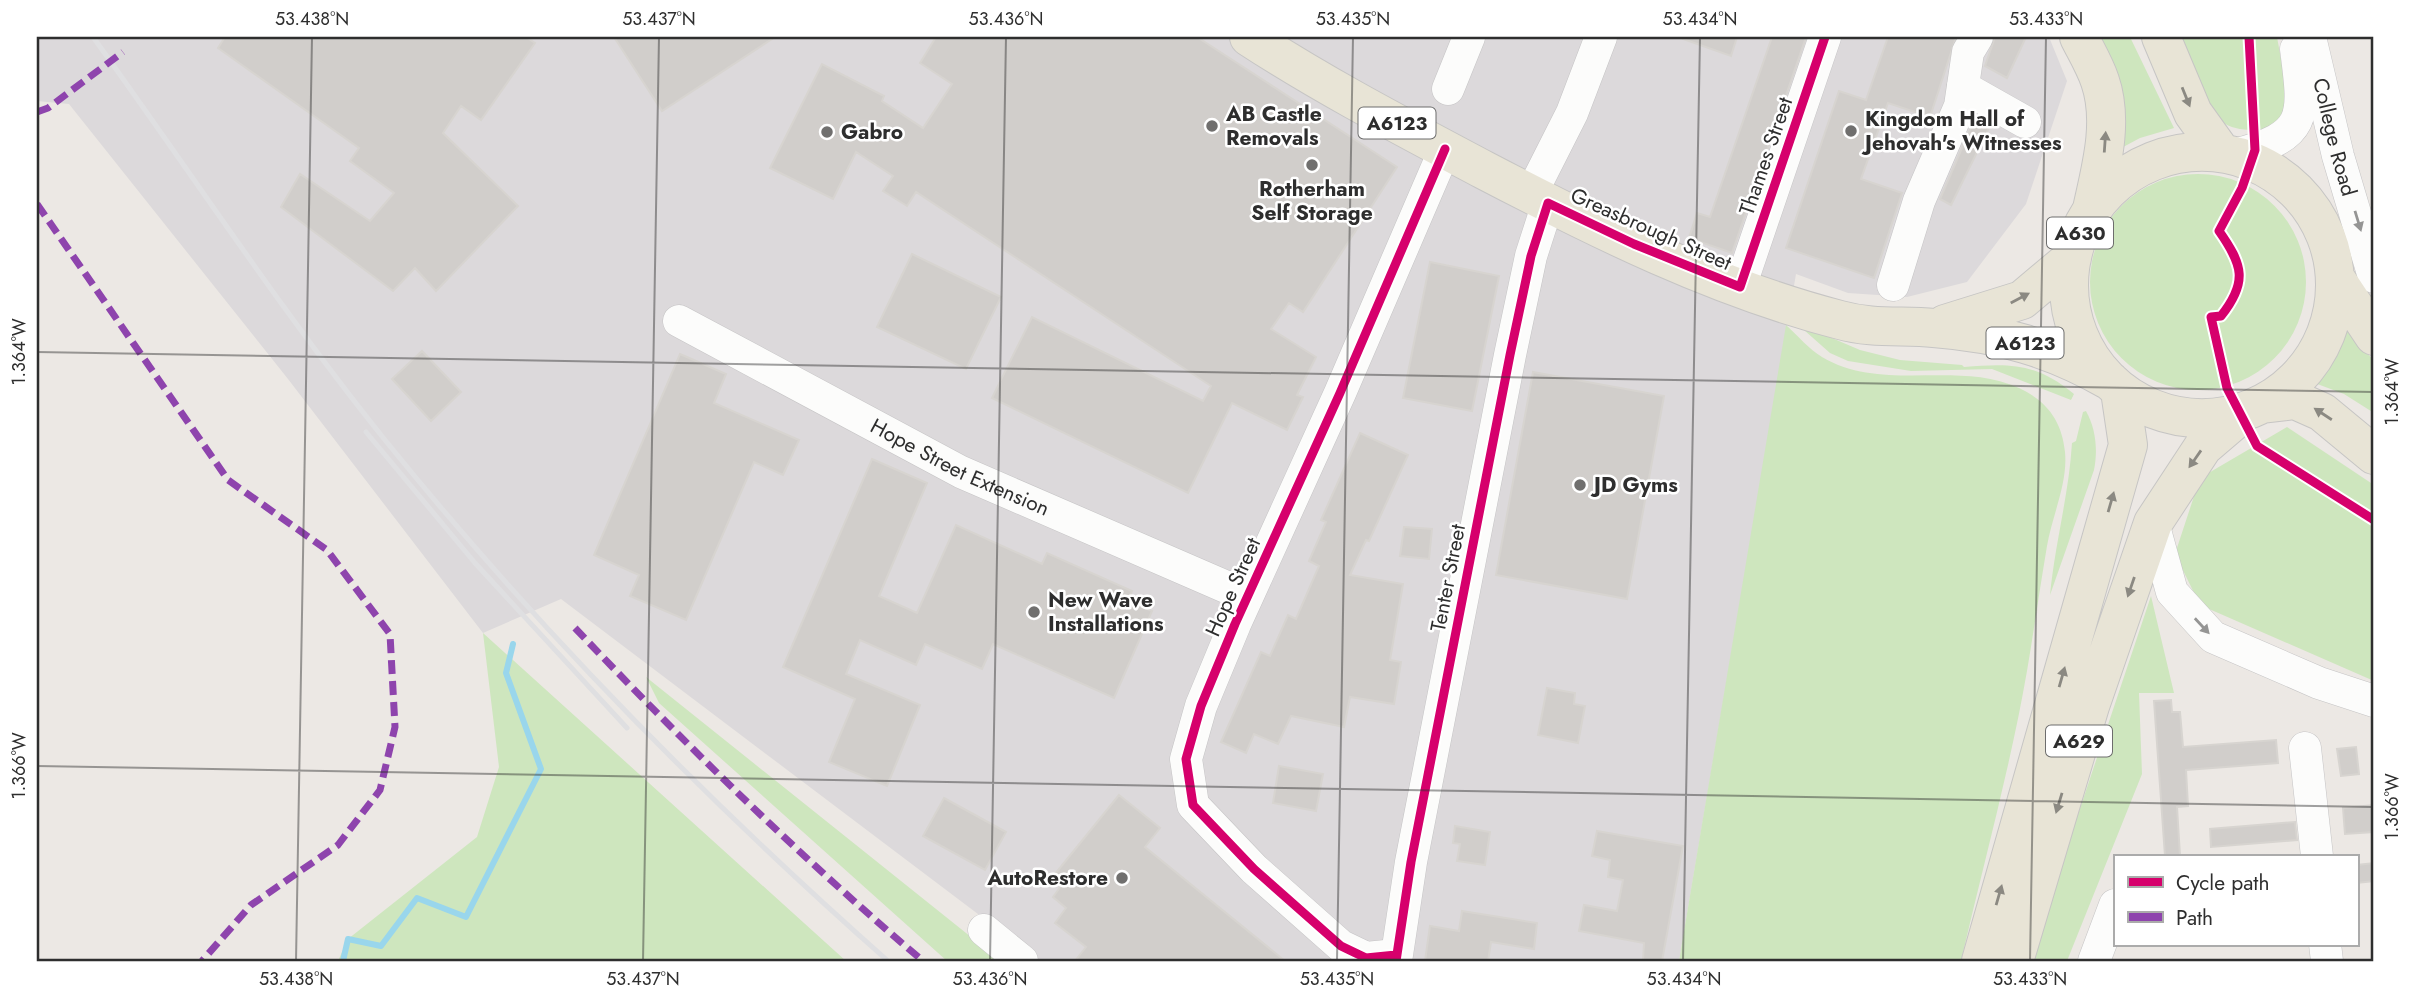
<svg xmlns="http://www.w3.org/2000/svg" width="2411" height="998" font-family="Jost,sans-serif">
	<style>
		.industrial { fill: #dcd9db }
		.green { fill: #cee6be }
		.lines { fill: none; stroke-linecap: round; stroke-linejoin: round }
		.stream { stroke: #99d6ec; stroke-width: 6 }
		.building { fill: #d1cecb; stroke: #d7d4d0; stroke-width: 2 }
		.minor-casing { stroke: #c5c4c5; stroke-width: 33 }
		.major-casing { stroke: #c6c5c4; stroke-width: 40 }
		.minor { stroke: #fcfcfb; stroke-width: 32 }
		.major { stroke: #e8e4d6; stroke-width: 38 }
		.rail { stroke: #dfdfe1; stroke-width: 5 }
		.quiet { stroke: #8e44ad; stroke-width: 7; stroke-dasharray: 14 7; stroke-linecap: butt }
		.cycleway-casing { stroke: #fff; stroke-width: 13 }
		.cycleway { stroke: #d6006c; stroke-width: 9 }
		.oneway { fill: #8b8982 }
		.oneway2 { fill: #959594 }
		.ticks { fill: none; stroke: #2e2e2e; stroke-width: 2; stroke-opacity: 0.45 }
		.poi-dot { fill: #706f6e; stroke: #fff; stroke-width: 2.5 }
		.labels { text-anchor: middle; stroke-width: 5; stroke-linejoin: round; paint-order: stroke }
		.shield { fill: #fff; stroke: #6d6d6d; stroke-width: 2 }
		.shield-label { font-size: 19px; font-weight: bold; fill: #2e2e2e }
		.poi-label { font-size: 21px; font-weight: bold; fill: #2e2e2e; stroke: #fff; text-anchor: start }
		.street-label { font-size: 21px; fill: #2e2e2e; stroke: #fff }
		.neatline { fill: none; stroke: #2e2e2e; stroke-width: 2.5 }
		.ticks-label { font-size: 18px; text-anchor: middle; fill: #2e2e2e }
	</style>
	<rect width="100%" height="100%" fill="#ece8e4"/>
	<path class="industrial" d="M37,37H2049L2067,81L2026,204L1967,282L1907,297L1848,293L1796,274L1679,961H1040L561,599L483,633L288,379L69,104L37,101Z"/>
	<path class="green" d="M2087,37H2130L2174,128L2140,138L2112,153Z
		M2177,37H2277L2287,92L2286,112L2269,129C2253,130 2235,132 2221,121C2203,105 2187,59 2177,37Z
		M2090 282a108 108 0 1 1 216 0a108 108 0 1 1-216 0Z
		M1786,325C1798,336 1809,349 1822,357C1883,393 1957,360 2019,388C2047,401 2062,421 2065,452C2068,483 2052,516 2047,546C2040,587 2034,630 2027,671C2010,769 1983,865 1961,961H1679Z
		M2343,325L2374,361V413L2344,394L2312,382L2331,355Z
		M1806,327L1860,350L1900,360L1962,365L1964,367C2011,363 2036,363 2074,394L2071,400L1992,369L1911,371L1848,361L1830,353L1804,330Z
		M2086,411C2096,429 2098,450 2094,470L2050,595C2055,543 2069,494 2072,443L2076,441L2083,412Z
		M2287,427L2374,485V681L2200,605L2175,554L2200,478Z
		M2151,596L2174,693H2139L2142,774L2067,961H2029Z
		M483,633L846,961H338L348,939L477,837L499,767Z
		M646,677L1001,961H947L659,703Z"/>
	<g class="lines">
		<path class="stream" d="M343,961L348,939L381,946L417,898L466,917L541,769L506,673L513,644"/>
	</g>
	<path class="building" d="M225,37H526L535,43L481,120L461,106L443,133L518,206L436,291L415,268L393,291L281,207L300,174L370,221L394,193L350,161L359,148L218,48Z
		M614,37H775L662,111Z
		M936,37H1197L1397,167L1303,312L1289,303L1271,329L1316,357L1297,395L1303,397L1287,430L1232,403L1188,493L992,398L1032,317L1203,401L1211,386L916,192L907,206L883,191L893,176L856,152L833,199L770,168L822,64L884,96L882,101L923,128L952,84L920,63Z
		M1684,37H1737L1731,56L1683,39Z
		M1772,37H1806L1732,253L1689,238L1697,213L1710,217Z
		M1888,37H1956L1930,117L1888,103L1861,179L1902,193L1874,278L1786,248L1839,91L1866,100Z
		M1995,37H2026L2007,78L1985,66Z
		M1975,118L1990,126L1951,205L1940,199Z
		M912,254L1001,297L966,369L877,327Z
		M1430,262L1499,276L1472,411L1403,398Z
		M422,351L461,392L431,421L392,379Z
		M680,354L726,374L714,403L799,440L783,475L754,462L686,620L630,596L639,575L594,555Z
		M1533,372L1664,396L1627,599L1496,575Z
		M1360,433L1408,455L1369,541L1366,540L1350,575L1403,584L1390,660L1401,662L1394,704L1350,697L1344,727L1291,716L1278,744L1254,734L1246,753L1221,742L1261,652L1270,656L1288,615L1296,619L1319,566L1309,561L1326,522L1321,520Z
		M872,459L927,483L879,596L917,613L956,525L1042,564L1047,553L1132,591L1128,601L1152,611L1114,698L993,644L982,669L925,644L916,665L860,640L846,674L920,705L887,786L829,762L855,699L783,667Z
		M1404,527L1432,529L1429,559L1400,556Z
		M1547,688L1575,693L1574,704L1585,706L1578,743L1538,735Z
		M2171,700L2172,712H2180L2183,747L2276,740L2278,763L2186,770L2188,806L2177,807L2180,856H2165L2154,701Z
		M2356,747L2359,774L2341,776L2337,749Z
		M1279,766L1323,774L1316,811L1273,803Z
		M1119,795L1160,828L1145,847L1285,961H1075L1086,947L1055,923L1066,908L1053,897L1064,882L1055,874Z
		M944,798L1006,832L985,870L923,836Z
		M2374,805V832L2345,834L2343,808Z
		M2295,822L2297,840L2211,847L2210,829Z
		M1455,826L1490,832L1485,865L1457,861L1460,844L1453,843Z
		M1597,831L1683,846L1662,961H1643L1644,943L1579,931L1584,905L1617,911L1623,880L1608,877L1610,860L1592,856Z
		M2374,863V881L2357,883V865Z
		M1462,911L1537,923L1534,949L1491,942L1488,961H1425L1430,926L1459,931Z"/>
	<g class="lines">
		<g class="minor-casing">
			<g id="minor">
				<path id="s1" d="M2310,37L2338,156L2374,277"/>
				<path d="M1963,87L2025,122"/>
				<path d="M1448,89L1469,37"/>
				<path d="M2234,155C2308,136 2305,118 2296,49"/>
				<path d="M1531,194L1572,113L1601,37"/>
				<path d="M1893,285L1919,201L1960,106L1968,52L1977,37"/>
				<path d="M1740,287L1825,37"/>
				<path id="s2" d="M679,321L961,472L1247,596"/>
				<path d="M2153,523L2172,592L2213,637L2319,683L2374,701"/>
				<path d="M2305,748L2317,856"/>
				<path d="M984,930L1022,961"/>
				<path d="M2325,944L2327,961"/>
				<path d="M1396,955L1366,958L1341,946L1254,869L1193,805L1186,759L1201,706L1235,624L1340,393L1445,149"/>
				<path d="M1396,961L1411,862L1510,355L1531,256L1548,203"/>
				<path d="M2094,961L2115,905"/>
			</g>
		</g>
		<g class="major-casing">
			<path id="major" d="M1249,37C1324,86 1405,128 1484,170C1597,229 1716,288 1840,320C1872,329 1902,325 1934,328C2000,333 2052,348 2110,381
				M2079,37C2086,51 2095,66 2100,81C2114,122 2101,168 2092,209
				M2161,37L2193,113L2221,152
				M2069 285a133 133 0 1 1 266 0a133 133 0 1 1-266 0Z
				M2336,279L2374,336
				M1945,324L2022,300L2072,258
				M2262,404L2295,400L2322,412L2374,455
				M1981,961L2128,445L2120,391
				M2014,961L2090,706L2153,523L2203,447L2244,412"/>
		</g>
		<use href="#minor" class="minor"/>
		<use href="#major" class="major"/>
		<path class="rail" d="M93,37C190,171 281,311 385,440C537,628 707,801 888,961
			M366,432L475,563L627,728"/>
		<path class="quiet" d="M37,112L48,108L123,52
			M37,204L228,480L327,550L390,634L395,727L380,790L338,845L251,905L202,961
			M575,628C686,745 800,857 923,961"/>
		<g class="cycleway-casing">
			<path id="cycleway" d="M2249,37L2255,150L2242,188L2219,231C2243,265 2248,282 2221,316L2211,317L2227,388L2257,446L2374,520
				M1396,955L1366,958L1341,946L1254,869L1193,805L1186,759L1201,706L1235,624L1340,393L1445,149
				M1396,961L1411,862L1510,355L1531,256L1548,203L1634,244L1740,287L1825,37"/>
		</g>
		<use href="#cycleway" class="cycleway"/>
	</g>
	<defs><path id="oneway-solid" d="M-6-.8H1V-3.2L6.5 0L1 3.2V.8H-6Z" transform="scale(1.75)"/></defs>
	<g class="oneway">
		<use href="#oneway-solid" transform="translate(2186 97) rotate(68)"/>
		<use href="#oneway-solid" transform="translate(2105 142) rotate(-86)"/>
		<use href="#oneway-solid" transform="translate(2020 298) rotate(-28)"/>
		<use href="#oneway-solid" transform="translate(2323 414) rotate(-147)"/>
		<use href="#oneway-solid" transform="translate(2195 459) rotate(125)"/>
		<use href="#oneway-solid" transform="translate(2111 502) rotate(-74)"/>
		<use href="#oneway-solid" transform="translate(2131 587) rotate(109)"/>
		<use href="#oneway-solid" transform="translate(2062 677) rotate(-74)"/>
		<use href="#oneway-solid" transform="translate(2059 803) rotate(107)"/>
		<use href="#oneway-solid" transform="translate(1999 895) rotate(-74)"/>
	</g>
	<g class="oneway2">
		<use href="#oneway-solid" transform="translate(2358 221) rotate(73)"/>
		<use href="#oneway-solid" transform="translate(2202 626) rotate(47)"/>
	</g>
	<path class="ticks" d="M37,352L2374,392M37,766L2374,807M296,961L312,37M643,961L659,37M990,961L1006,37M1337,961L1353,37M1683,961L1700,37M2030,961L2046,37"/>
	<g class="poi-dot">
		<circle cx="1212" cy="126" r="7"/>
		<circle cx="1851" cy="131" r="7"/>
		<circle cx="827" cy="132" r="7"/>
		<circle cx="1312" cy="165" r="7"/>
		<circle cx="1580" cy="485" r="7"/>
		<circle cx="1034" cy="612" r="7"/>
		<circle cx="1122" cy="878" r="7"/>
	</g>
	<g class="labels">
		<g class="shield">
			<rect x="1358.5" y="107.5" width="77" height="31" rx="5"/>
			<rect x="2047" y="217.5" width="66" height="31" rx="5"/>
			<rect x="1986.5" y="327.5" width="77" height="31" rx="5"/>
			<rect x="2046" y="725.5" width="66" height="31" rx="5"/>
		</g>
		<g class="shield-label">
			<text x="1397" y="130">A6123</text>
			<text x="2080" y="240">A630</text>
			<text x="2025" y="350">A6123</text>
			<text x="2079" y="748">A629</text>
		</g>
		<g class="poi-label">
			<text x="1226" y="121">AB Castle<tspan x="1226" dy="24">Removals</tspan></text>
			<text x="1865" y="126">Kingdom Hall of<tspan x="1865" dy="24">Jehovah's Witnesses</tspan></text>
			<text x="841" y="139">Gabro</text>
			<text x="1312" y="196" text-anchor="middle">Rotherham<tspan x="1312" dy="24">Self Storage</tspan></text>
			<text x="1594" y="492">JD Gyms</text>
			<text x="1048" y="607">New Wave<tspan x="1048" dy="24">Installations</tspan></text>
			<text x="1108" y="885" text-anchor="end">AutoRestore</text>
		</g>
		<g class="street-label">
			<text dy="7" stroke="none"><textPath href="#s1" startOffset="103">College Road</textPath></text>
			<text transform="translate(1766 156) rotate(-71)" y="7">Thames Street</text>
			<text transform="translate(1651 229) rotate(24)" y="7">Greasbrough Street</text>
			<text dy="7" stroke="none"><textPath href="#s2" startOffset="317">Hope Street Extension</textPath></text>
			<text transform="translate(1448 578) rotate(-79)" y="7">Tenter Street</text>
			<text transform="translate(1233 587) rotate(-66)" y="7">Hope Street</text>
		</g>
	</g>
	<rect width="2411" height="998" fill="none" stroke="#ffffff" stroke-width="77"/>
	<rect x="2114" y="855" width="245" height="91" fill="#ffffff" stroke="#ababab" stroke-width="2"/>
	<rect x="2128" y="877" width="35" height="10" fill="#d6006c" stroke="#ababab" stroke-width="2"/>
	<text x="2176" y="890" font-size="21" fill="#2e2e2e">Cycle path</text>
	<rect x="2128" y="912" width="35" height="10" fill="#8e44ad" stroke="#ababab" stroke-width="2"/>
	<text x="2176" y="925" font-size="21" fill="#2e2e2e">Path</text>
	<rect x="38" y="38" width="2334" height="922" class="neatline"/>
	<g class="ticks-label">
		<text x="312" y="25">53.438°N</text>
		<text x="659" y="25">53.437°N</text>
		<text x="1006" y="25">53.436°N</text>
		<text x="1353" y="25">53.435°N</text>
		<text x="1700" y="25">53.434°N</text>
		<text x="2046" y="25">53.433°N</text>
		<text transform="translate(19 352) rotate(-90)" y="6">1.364°W</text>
		<text transform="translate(2392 392) rotate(-90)" y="6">1.364°W</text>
		<text transform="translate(19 766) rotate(-90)" y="6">1.366°W</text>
		<text transform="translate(2392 807) rotate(-90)" y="6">1.366°W</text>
		<text x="296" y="985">53.438°N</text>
		<text x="643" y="985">53.437°N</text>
		<text x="990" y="985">53.436°N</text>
		<text x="1337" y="985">53.435°N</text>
		<text x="1684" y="985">53.434°N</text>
		<text x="2030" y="985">53.433°N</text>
	</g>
</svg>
